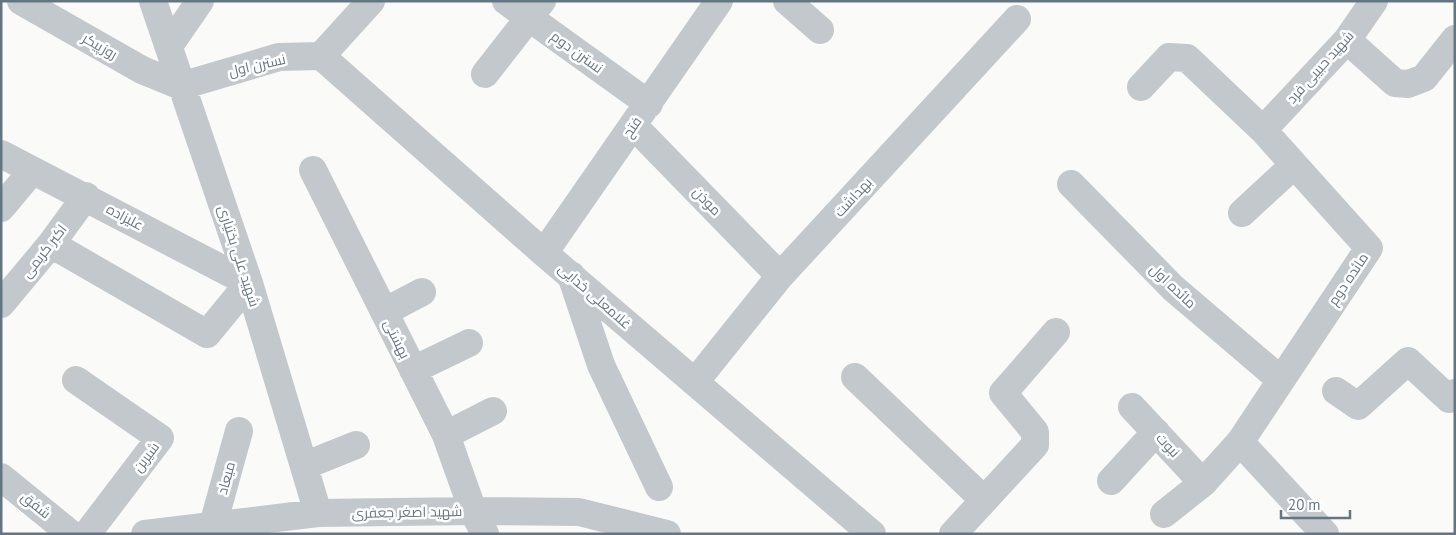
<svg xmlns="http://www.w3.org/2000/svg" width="1456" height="535" font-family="'PT Sans',Cairo,sans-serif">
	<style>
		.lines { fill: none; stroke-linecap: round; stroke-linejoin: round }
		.minor { stroke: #c3c8cc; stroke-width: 28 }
		.labels { text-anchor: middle; stroke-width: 5; stroke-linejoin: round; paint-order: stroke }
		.street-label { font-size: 14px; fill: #657683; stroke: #fff }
	</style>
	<rect width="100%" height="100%" fill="#fafaf8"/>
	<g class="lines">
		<path class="minor" d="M21,1L142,70L181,86L279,57L321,56L371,1
			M153,1L249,283L318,513
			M506,1L649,104
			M787,1L820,30
			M1347,40L1395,83L1408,84L1424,78L1455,39
			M169,46L200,1
			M321,56L544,253L872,534
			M485,74L542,1
			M1141,87L1169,57L1187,58L1263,130L1369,248L1240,442L1203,483L1164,514
			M633,125L780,276
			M1263,130L1347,40L1374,1
			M1,154L249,283L207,334L51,244
			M313,170L446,435L473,511L485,534
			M1071,184L1173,288L1281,380
			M1,208L32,171
			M1242,213L1294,165
			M544,253L719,1
			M571,275L601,365L659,487
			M1,304L51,244L86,196
			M384,312L422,292
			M413,370L469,343
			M855,377L984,500
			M76,380L160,438L87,534
			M695,382L780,276L1017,19
			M1336,391L1358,406L1408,361L1449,399L1455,393
			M1132,407L1203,483
			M446,435L493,411
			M1240,442L1325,534
			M304,466L356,445
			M1,477L71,534
			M1111,481L1156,432
			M213,525L239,431
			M145,534L318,513L473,511L579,512L667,534
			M953,534L1035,445V432L1003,393L1056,332"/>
	</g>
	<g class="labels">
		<g class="street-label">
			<text transform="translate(100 46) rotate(30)" y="5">روزپیکر</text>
			<text transform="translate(577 52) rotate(36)" y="5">نسترن دوم</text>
			<text transform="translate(257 65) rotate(-13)" y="5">نسترن اول</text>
			<text transform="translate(1320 67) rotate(-48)" y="5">شهید حبیبی فرد</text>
			<text transform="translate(632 127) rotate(-55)" y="5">فتح</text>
			<text transform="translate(853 197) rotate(-47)" y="5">بهداشت</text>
			<text transform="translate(707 201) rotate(46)" y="5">موذن</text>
			<text transform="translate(125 217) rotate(28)" y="5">علیزاده</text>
			<text transform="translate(44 251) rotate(-52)" y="5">اکبر کریمی</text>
			<text transform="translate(239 256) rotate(72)" y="5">شهید علی بختیاری</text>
			<text transform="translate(1348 279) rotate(-56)" y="5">مائده دوم</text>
			<text transform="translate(1173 286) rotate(43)" y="5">مائده اول</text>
			<text transform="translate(595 296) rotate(41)" y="5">غلامعلی خدایی</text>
			<text transform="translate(397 339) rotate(64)" y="5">بهشتی</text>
			<text transform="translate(1168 445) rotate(47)" y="5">نبوت</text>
			<text transform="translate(146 457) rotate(-53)" y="5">شیرین</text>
			<text transform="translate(226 478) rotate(-75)" y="5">میعاد</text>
			<text transform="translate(36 505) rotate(39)" y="5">شفق</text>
			<text transform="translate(407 512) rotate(-1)" y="5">شهید اصغر جعفری</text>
		</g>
	</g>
	<rect width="1456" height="535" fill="none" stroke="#657683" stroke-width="5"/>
	<path d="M1281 510v8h69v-8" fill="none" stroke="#657683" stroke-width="2.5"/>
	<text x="1288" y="510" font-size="15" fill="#657683" stroke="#ffffff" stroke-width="4" paint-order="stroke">20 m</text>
</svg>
